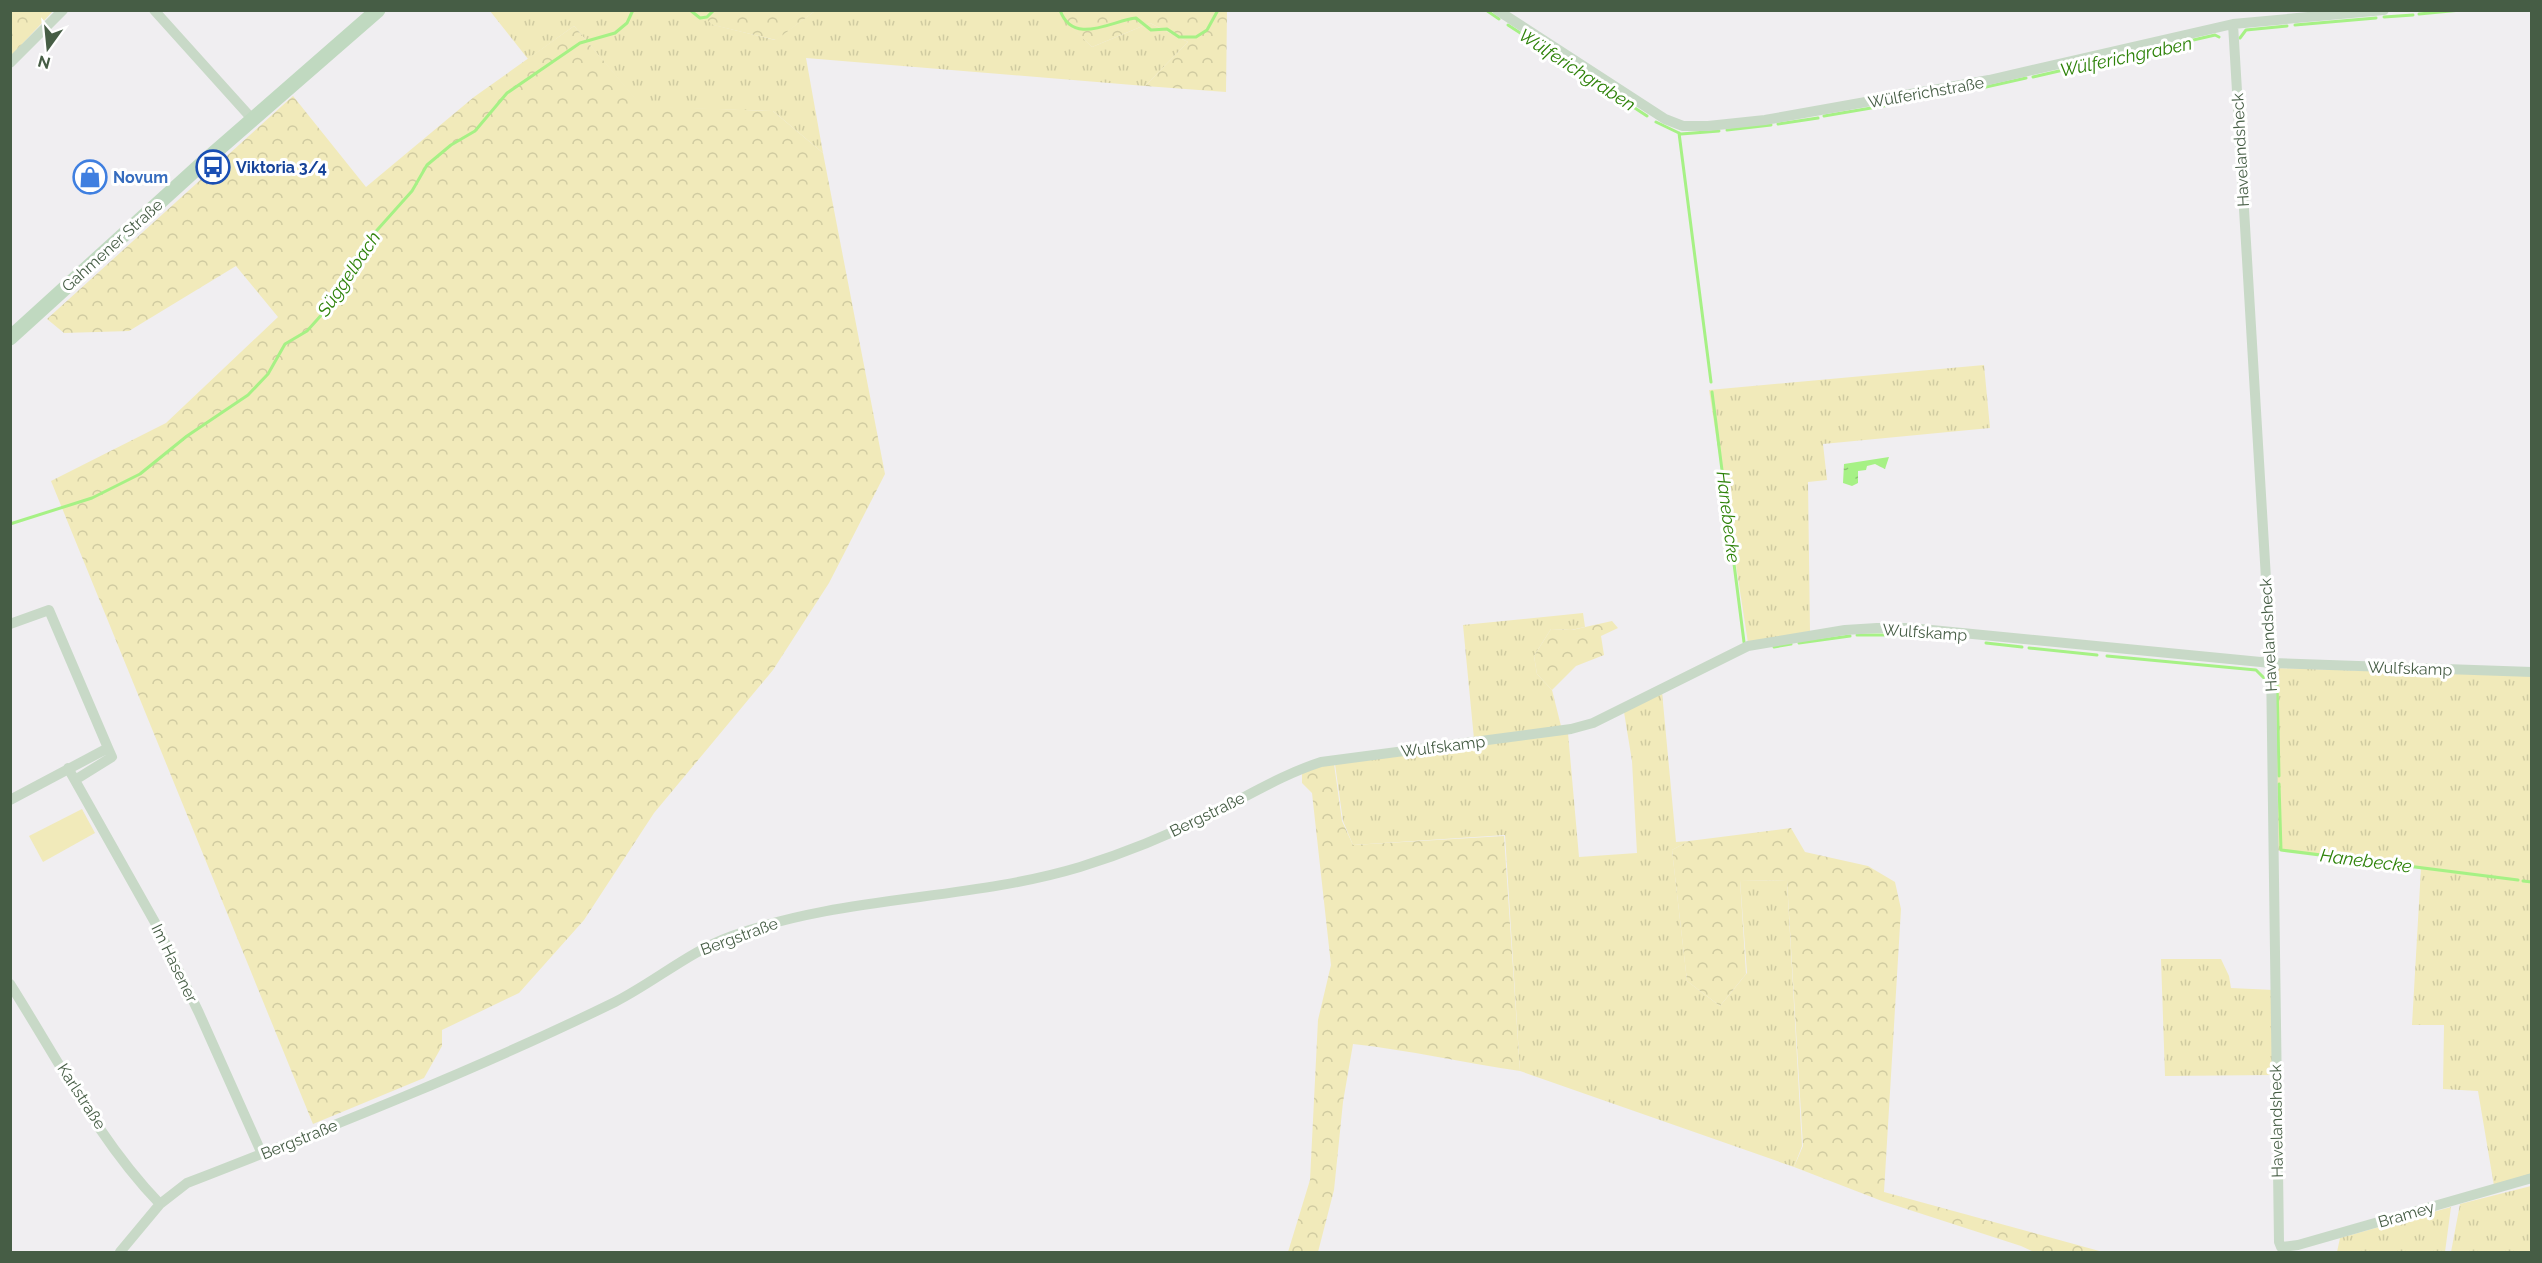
<svg xmlns="http://www.w3.org/2000/svg" width="2542" height="1263" font-family="Raleway,sans-serif">
	<style>
		.grass { fill: url(#grass-tufts) }
		.forest { fill: url(#forest-crowns) }
		.park { fill: #f1eaba }
		.water { fill: url(#water-ripples) }
		.lines { fill: none; stroke-linecap: round; stroke-linejoin: round }
		.stream { stroke: #a6f185; stroke-width: 3 }
		.street { stroke: #c8d9c7; stroke-width: 10 }
		.secondary { stroke: #c0d9c0; stroke-width: 15 }
		.labels { text-anchor: middle; stroke-width: 6; stroke-linejoin: round; paint-order: stroke }
		.street-label { font-size: 16px; fill: #465d45; stroke: #fff }
		.transit-label { font-size: 16px; font-weight: bold; fill: #164399; stroke: #fff; text-anchor: start }
		.shop-label { font-size: 16px; font-weight: bold; fill: #366cbe; stroke: #fff; text-anchor: start }
		.water-label { font-size: 18px; font-style: italic; fill: #2d8208; stroke: #fff }
	</style>
	<defs>
		<pattern id="grass-tufts" width="24" height="20" patternUnits="userSpaceOnUse" patternTransform="scale(1.5)"><rect width="24" height="20" fill="#f1eaba"/><path d="M3 7l-1-3M5 7V3M7 7l1-3M15 17l-1-3M17 17v-4M19 17l1-3" fill="none" stroke="#d0cba1"/></pattern>
		<pattern id="forest-crowns" width="20" height="18" patternUnits="userSpaceOnUse" patternTransform="scale(1.5)"><rect width="20" height="18" fill="#f1eaba"/><path d="M2 6a3 3 0 1 1 6 0M12 15a3 3 0 1 1 6 0" fill="none" stroke="#d0cba1"/></pattern>
		<pattern id="water-ripples" width="26" height="14" patternUnits="userSpaceOnUse" patternTransform="scale(1.5)"><rect width="26" height="14" fill="#a6f185"/><path d="M2 4q2-2 4 0t4 0M15 11q2-2 4 0t4 0" fill="none" stroke="#89c66f"/></pattern>
	</defs>
	<rect width="100%" height="100%" fill="#f0eef1"/>
	<path class="grass" d="M1054,10L1092,47L1150,23L1188,42L1145,86L806,58L823,153L773,111L642,107L574,26L528,59L490,11H697L714,25L775,40L815,11Z
		M1984,365L1990,428L1823,444L1827,480L1808,482L1810,631L1748,643L1709,390Z
		M1583,613L1585,627L1571,630L1551,629L1534,656L1537,674L1552,690L1561,726L1474,739L1463,625Z
		M2274,668L2531,676V1176L2494,1186L2478,1091L2443,1089L2444,1025H2412L2421,868L2273,850Z
		M1662,692L1676,842L1689,841L1672,850L1687,981L1720,1006L1747,973L1740,880L1787,881L1802,1146L1794,1167L1520,1071L1505,835L1353,845L1343,821L1335,764L1568,733L1579,857L1637,853L1632,761L1624,712Z
		M2161,959H2221L2229,976L2231,988L2274,990V1075L2165,1076Z
		M2531,1186V1252H2451L2460,1204Z
		M2451,1207L2445,1252H2337L2340,1238Z"/>
	<path class="forest" d="M11,11H53L11,56Z
		M697,11H815L776,40L713,25Z
		M1054,11H1227L1226,92L1145,86L1188,42L1150,23L1092,47Z
		M574,26L642,106L773,111L823,153L885,474L829,583L773,670L654,813L584,920L519,993L442,1030V1046L424,1078L313,1124L51,481L166,423L278,317L236,266L129,331L64,333L47,319L293,96L366,187L474,97Z
		M1612,621L1618,628L1601,636L1604,655L1576,666L1552,690L1537,674L1534,656L1551,629L1572,630Z
		M1334,764L1342,821L1353,845L1504,836L1520,1071C1464,1063 1409,1050 1353,1044L1343,1102L1334,1190L1318,1252H1288L1310,1180L1318,1020L1331,965L1312,793L1302,783V770Z
		M1791,828L1805,852L1868,866L1895,882L1901,909L1884,1192L2103,1252H2034L2021,1246L1882,1201L1794,1167L1803,1146L1787,881L1740,880L1746,974L1720,1006L1687,981L1672,850L1689,841Z"/>
	<path class="park" d="M82,809L95,833L43,862L29,836Z"/>
	<path class="water" d="M1889,457L1885,469L1875,464L1867,466L1866,470L1858,471V483L1852,486L1843,483L1844,464Z"/>
	<g class="lines">
		<path class="stream" d="M690,10L700,18L707,17L714,10
			M1060,10C1073,47 1113,20 1136,18L1151,30L1167,29L1179,37H1196L1207,30L1218,10
			M1486,10L1499,19
			M2419,14L2461,10
			M2384,17L2413,15
			M1508,25L1647,116
			M2295,25L2376,18
			M2240,38L2246,30L2287,26
			M2033,77L2215,35L2219,37
			M1977,89L2026,78
			M1883,106L1972,90
			M1824,116L1877,107
			M1656,122L1681,134L1719,131
			M1778,124L1818,118
			M1727,130L1771,125
			M1679,133L1711,382
			M1712,392L1744,642
			M10,524L92,498L140,474L187,436L248,395L268,374L285,344L307,331L325,311L362,247L412,191L427,165L451,145L475,131L507,93L580,43L615,33L627,23L633,10
			M1857,635H1898
			M1906,635L1938,638
			M1799,643L1850,636
			M1986,643L2022,647
			M1774,647L1791,644
			M2029,648L2097,655
			M2107,656L2256,670L2266,680
			M2277,680L2279,776
			M2279,784L2281,850L2518,880
			M2523,881L2532,882"/>
		<path class="street" d="M154,10L253,120
			M1497,10L1665,119L1683,126H1708L1765,120L1989,80L2233,24L2384,10
			M2233,24L2271,663L2279,1242L2281,1247L2298,1245L2532,1178
			M10,63L63,10
			M10,624L49,610L108,748L10,800
			M68,768L157,926L199,1013L262,1154
			M75,780L112,757L108,748
			M10,984C57,1058 99,1141 160,1204
			M120,1252L160,1204L187,1183C331,1127 476,1070 615,1002C656,981 690,951 732,936C844,895 967,901 1080,867C1125,853 1169,835 1211,814C1248,796 1281,775 1321,762L1571,729L1593,723L1748,646L1845,630L1877,628H1911L2271,663L2532,672"/>
		<path class="secondary" d="M10,338L206,160L378,10"/>
	</g>
	<defs>
		<g id="bus-ring" transform="scale(1.725)"><circle r="9.5" fill="#fff" stroke="#1a4fb4" stroke-width="1.5"/><path d="M-5-6H5V4H4V6H2V4H-2V6H-4V4H-5ZM-3.5-4V0h7V-4ZM-3.5 1.2v1.5H-2V1.2ZM2 1.2v1.5H3.5V1.2Z" fill="#1a4fb4"/></g>
		<g id="shop-ring" transform="scale(1.725)"><circle r="9.5" fill="#fff" stroke="#3f7fe0" stroke-width="1.5"/><path d="M-5-2.5h2.3a2.7 3.5 0 0 1 5.4 0H5L5.5 6h-11ZM-1.5-2.5h3a1.5 2.3 0 0 0-3 0Z" fill="#3f7fe0"/></g>
	</defs>
	<g fill-rule="evenodd">
		<use href="#bus-ring" x="213" y="167"/>
		<use href="#shop-ring" x="90" y="177"/>
	</g>
	<g class="labels">
		<g class="street-label">
			<text transform="translate(1926 92) rotate(-10)" y="6">Wülferichstraße</text>
			<text transform="translate(2240 150) rotate(-93)" y="6">Havelandsheck</text>
			<text transform="translate(112 245) rotate(-42)" y="6">Gahmener Straße</text>
			<text transform="translate(1925 632) rotate(4)" y="6">Wulfskamp</text>
			<text transform="translate(2268 635) rotate(-93)" y="6">Havelandsheck</text>
			<text transform="translate(2410 668) rotate(2)" y="6">Wulfskamp</text>
			<text transform="translate(1443 746) rotate(-7)" y="6">Wulfskamp</text>
			<text transform="translate(1207 814) rotate(-26)" y="6">Bergstraße</text>
			<text transform="translate(739 936) rotate(-20)" y="6">Bergstraße</text>
			<text transform="translate(175 963) rotate(64)" y="6">Im Hasener</text>
			<text transform="translate(82 1096) rotate(57)" y="6">Karlstraße</text>
			<text transform="translate(2276 1121) rotate(-91)" y="6">Havelandsheck</text>
			<text transform="translate(299 1139) rotate(-22)" y="6">Bergstraße</text>
			<text transform="translate(2406 1214) rotate(-16)" y="6">Bramey</text>
		</g>
		<g class="transit-label">
			<text x="236" y="173">Viktoria 3/4</text>
		</g>
		<g class="shop-label">
			<text x="113" y="183">Novum</text>
		</g>
		<g class="water-label">
			<text transform="translate(2126 57) rotate(-12)" y="6">Wülferichgraben</text>
			<text transform="translate(1577 70) rotate(33)" y="6">Wülferichgraben</text>
			<text transform="translate(349 274) rotate(-56)" y="6">Süggelbach</text>
			<text transform="translate(1728 517) rotate(83)" y="6">Hanebecke</text>
			<text transform="translate(2366 861) rotate(7)" y="6">Hanebecke</text>
		</g>
	</g>
	<rect width="2542" height="1263" fill="none" stroke="#465d45" stroke-width="24"/>
	<g transform="translate(48 48) rotate(195)" stroke="#ffffff" stroke-width="4.5" paint-order="stroke">
	<path d="M0-4.5L10 22L0 15L-10 22Z" fill="#465d45"/>
	<text y="-9" font-size="16" font-weight="bold" text-anchor="middle" fill="#465d45">N</text>
	</g>
</svg>
